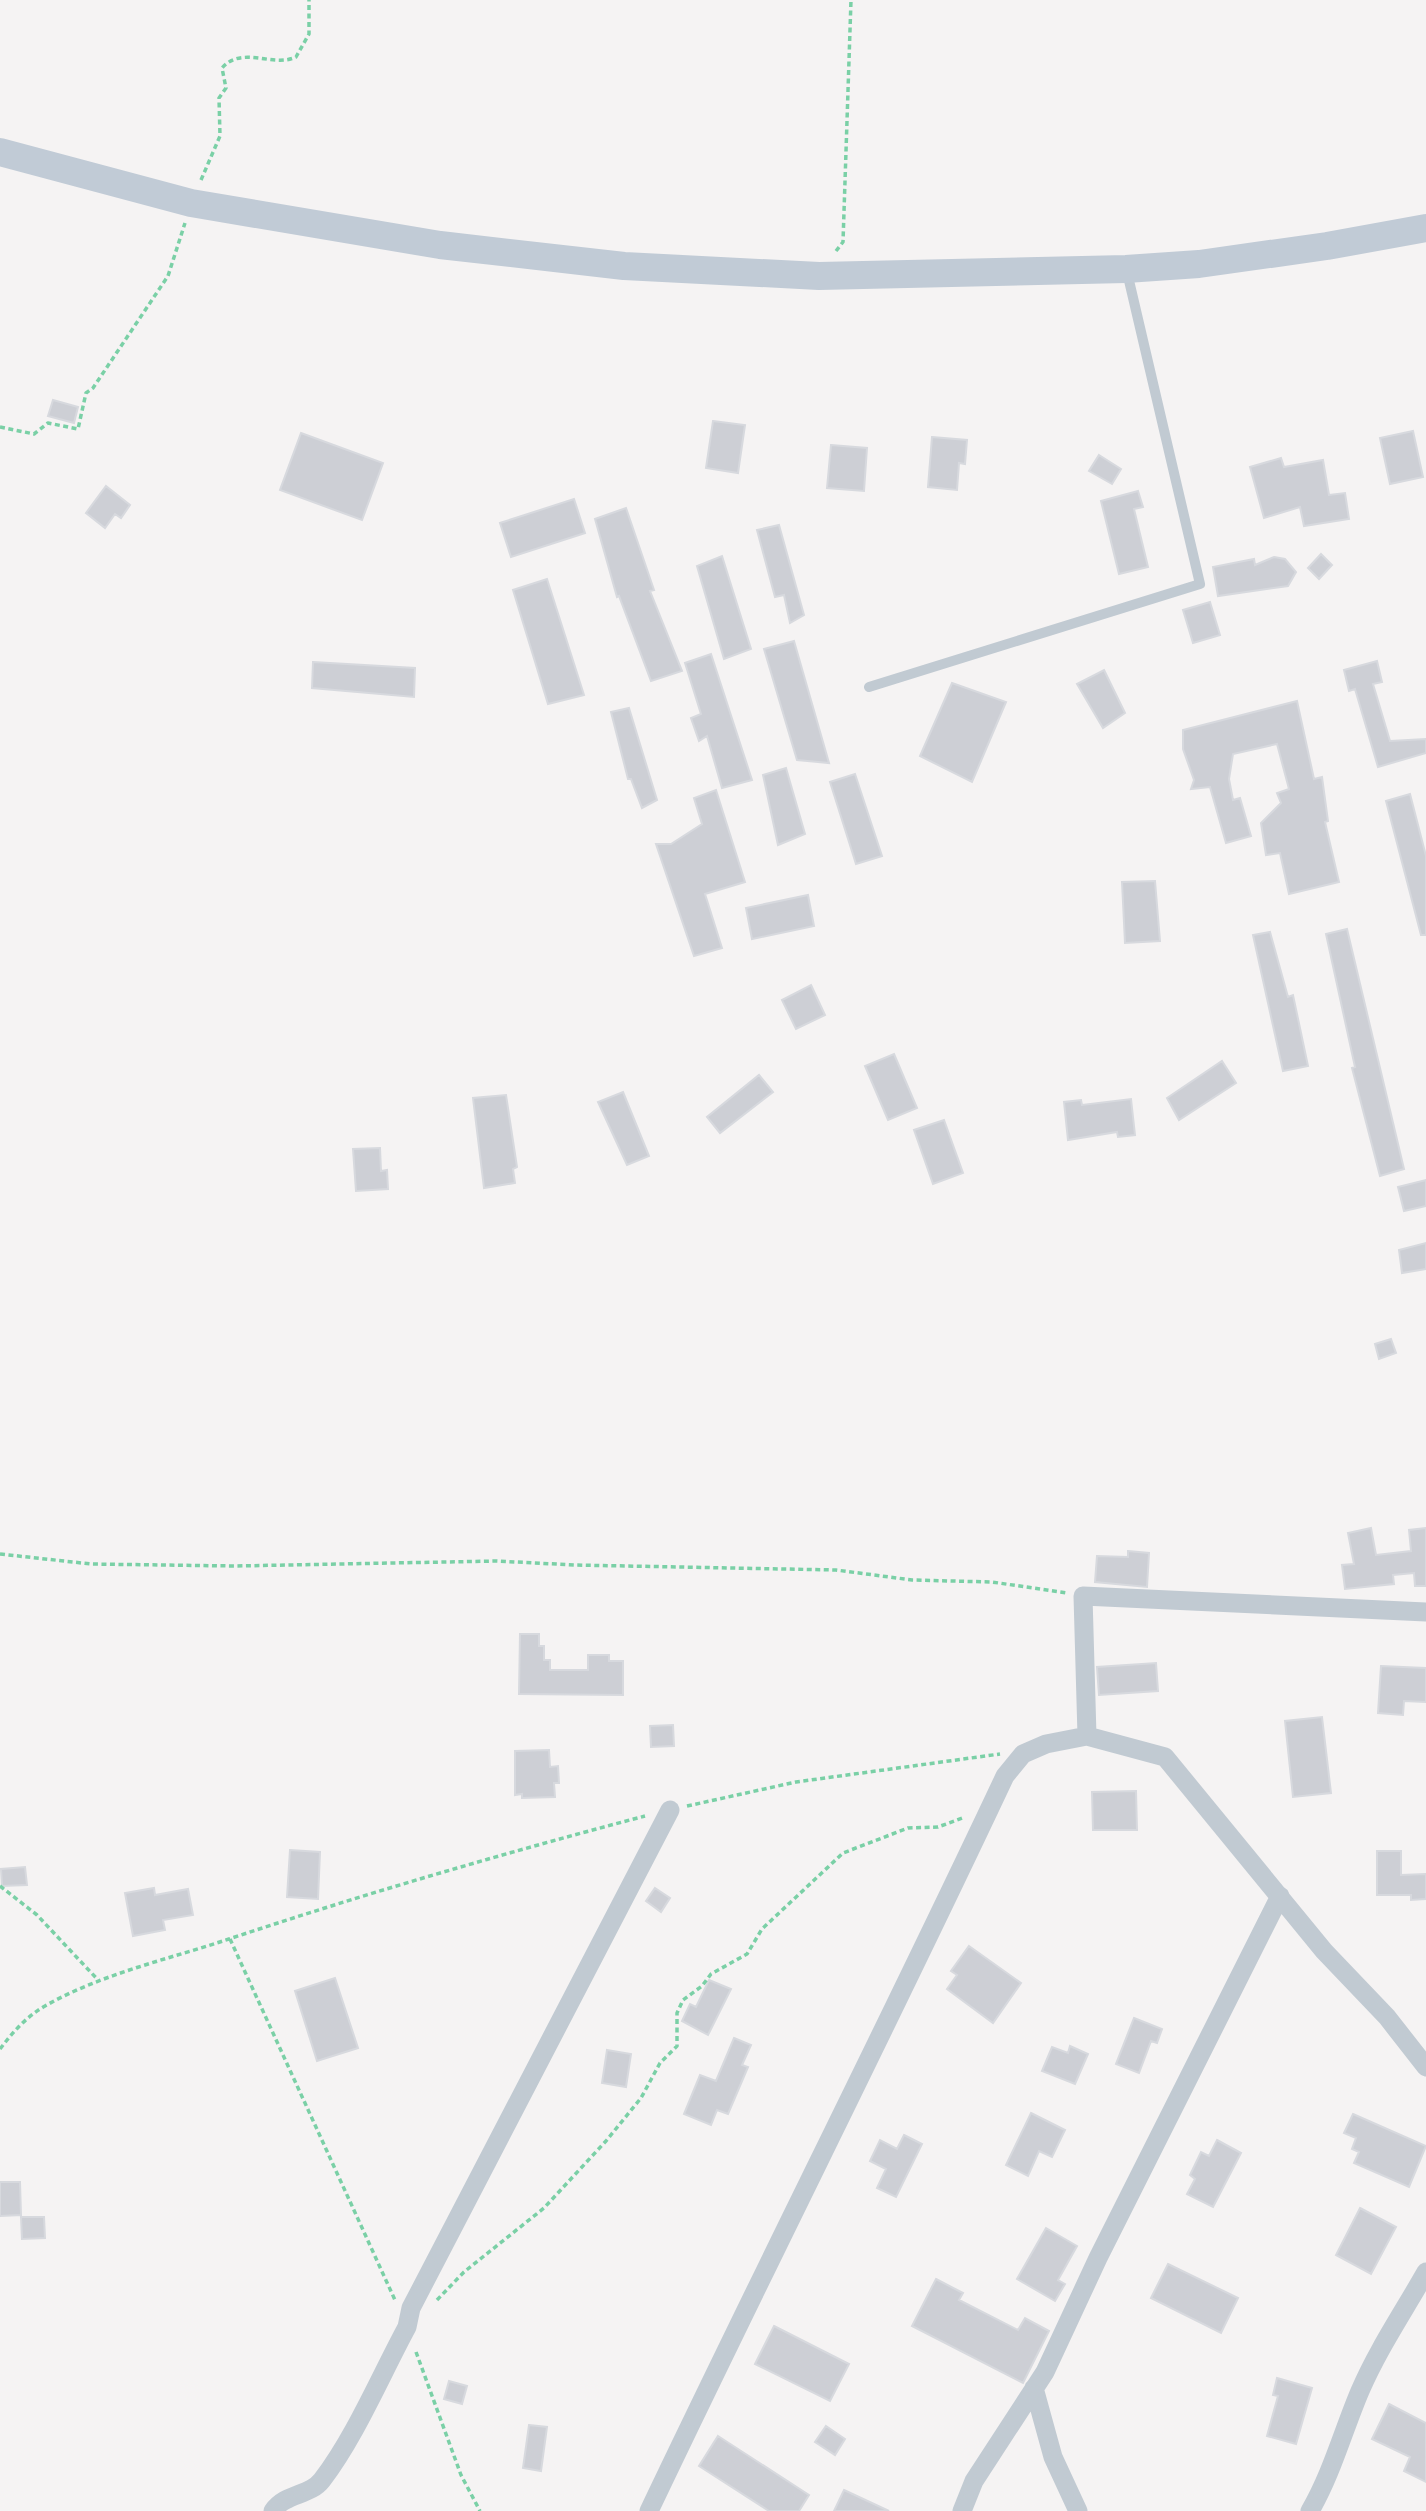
<svg xmlns="http://www.w3.org/2000/svg" width="1426" height="2511" font-family="Karla,sans-serif">
	<style>
		.building { fill: #cdcfd5; stroke: #d7d9de; stroke-width: 2 }
		.lines { fill: none; stroke-linecap: round; stroke-linejoin: round }
		.path { stroke: #7ad0a6; stroke-width: 3.5; stroke-dasharray: 5 3.5; stroke-linecap: butt }
		.service { stroke: #c1cad2; stroke-width: 10 }
		.minor { stroke: #c1cad2; stroke-width: 19 }
		.secondary { stroke: #c1cbd6; stroke-width: 28 }
	</style>
	<rect width="100%" height="100%" fill="#f5f3f3"/>
	<path class="building" d="M53,400L78,407L74,423L48,416Z
		M713,421L745,425L738,473L706,468Z
		M1413,431L1423,477L1390,484L1380,438Z
		M301,433L383,463L362,520L280,490Z
		M932,437L967,440L965,464L959,463L957,490L928,487Z
		M831,445L867,448L864,491L827,488Z
		M1099,455L1121,469L1112,484L1089,471Z
		M1281,458L1284,467L1323,460L1329,495L1345,493L1349,519L1304,526L1300,507L1264,518L1250,467Z
		M106,486L130,505L121,518L115,514L105,528L86,513Z
		M1138,491L1143,507L1134,509L1148,567L1119,574L1101,501Z
		M574,499L585,533L511,557L500,523Z
		M626,508L654,590L650,591L682,671L651,681L619,596L617,597L595,519Z
		M779,525L804,615L790,623L784,595L775,597L757,530Z
		M1321,554L1332,565L1319,579L1308,568Z
		M722,556L751,649L724,659L697,566Z
		M1274,557L1285,559L1296,572L1288,586L1218,596L1213,567L1254,559L1255,565Z
		M547,579L584,695L548,704L513,590Z
		M1210,602L1220,635L1193,643L1183,610Z
		M794,641L829,763L797,760L764,649Z
		M711,654L752,780L722,788L707,736L699,741L691,718L701,714L685,663Z
		M1377,661L1382,682L1373,684L1390,741L1426,739V753L1378,767L1355,689L1349,691L1344,670Z
		M313,662L415,668L414,697L312,688Z
		M1104,670L1125,713L1103,728L1077,684Z
		M952,683L1006,702L972,782L920,756Z
		M1297,701L1314,779L1322,777L1328,821L1325,822L1339,882L1289,894L1280,853L1266,855L1261,823L1281,803L1277,793L1289,789L1277,744L1233,754L1229,779L1233,800L1240,798L1251,836L1226,843L1210,787L1191,789L1194,780L1183,749V730Z
		M629,708L657,800L642,808L631,779H628L611,712Z
		M786,768L805,834L778,845L763,775Z
		M855,774L882,856L856,864L830,782Z
		M716,790L745,882L705,894L722,948L694,956L656,844H671L702,824L694,798Z
		M1410,794L1426,856V935H1421L1386,801Z
		M1155,881L1160,941L1125,943L1122,882Z
		M808,895L814,926L752,939L746,908Z
		M1347,929L1404,1169L1380,1176L1352,1068L1355,1067L1326,934Z
		M1270,932L1288,997L1293,995L1308,1066L1283,1071L1253,935Z
		M811,985L825,1015L796,1029L782,1000Z
		M894,1054L917,1108L888,1120L865,1066Z
		M1222,1061L1236,1083L1179,1120L1167,1098Z
		M759,1075L773,1092L720,1133L707,1117Z
		M623,1092L649,1156L627,1165L598,1102Z
		M506,1095L517,1167L513,1169L515,1183L484,1188L473,1098Z
		M1131,1099L1135,1135L1118,1137L1117,1132L1068,1140L1064,1102L1081,1100L1082,1105Z
		M944,1120L963,1173L933,1184L914,1130Z
		M380,1148L381,1171L387,1170L388,1189L356,1191L353,1149Z
		M1426,1180V1206L1404,1211L1398,1187Z
		M1426,1243V1269L1402,1273L1399,1250Z
		M1391,1339L1396,1353L1379,1359L1375,1344Z
		M1371,1528L1376,1555L1411,1551L1409,1530L1426,1528V1586H1415L1414,1573L1393,1575L1394,1584L1345,1589L1342,1565L1354,1564L1348,1533Z
		M1128,1551L1149,1553L1147,1587L1095,1582L1097,1556L1128,1557Z
		M520,1634H539V1646H544V1660H550V1670H588V1655H609V1661H623V1695L519,1694Z
		M1156,1663L1158,1691L1099,1695L1097,1667Z
		M1381,1666L1426,1668V1702L1404,1701L1403,1715L1378,1713Z
		M1322,1717L1331,1793L1293,1797L1285,1721Z
		M673,1725L674,1746L651,1747L650,1726Z
		M549,1750L550,1767L558,1766L559,1783H554L555,1797L522,1798V1794L515,1795V1751Z
		M1136,1791L1137,1830H1093L1092,1792Z
		M290,1850L320,1852L318,1899L287,1897Z
		M1377,1851H1401V1875L1426,1874V1899L1411,1900V1895H1377Z
		M25,1867L27,1885L2,1886L1,1869Z
		M154,1888L155,1895L188,1889L193,1915L163,1920L165,1930L133,1936L125,1893Z
		M655,1888L670,1898L661,1912L646,1901Z
		M969,1946L1021,1983L993,2023L947,1989L957,1975L951,1971Z
		M335,1978L358,2048L317,2061L295,1991Z
		M709,1980L731,1989L708,2035L682,2021L690,2004L696,2007Z
		M1134,2018L1162,2029L1157,2043L1151,2041L1139,2073L1116,2064Z
		M734,2038L751,2045L742,2065L748,2067L728,2114L717,2110L711,2125L684,2114L700,2075L716,2081Z
		M1070,2046L1088,2054L1075,2084L1042,2071L1052,2047L1068,2053Z
		M607,2050L631,2054L626,2087L602,2083Z
		M1031,2113L1065,2130L1052,2157L1039,2151L1028,2176L1006,2165Z
		M1353,2114L1426,2146L1409,2187L1354,2163L1359,2152L1352,2149L1356,2138L1344,2133Z
		M904,2135L922,2144L896,2197L877,2188L886,2169L870,2161L880,2140L897,2149Z
		M1217,2140L1241,2153L1213,2207L1187,2194L1195,2179L1190,2175L1201,2152L1209,2156Z
		M0,2182H20L21,2215L0,2216Z
		M1360,2208L1396,2227L1371,2274L1336,2255Z
		M21,2217H44L45,2238L22,2239Z
		M1046,2228L1077,2246L1058,2280L1065,2284L1055,2301L1017,2279Z
		M1168,2264L1238,2298L1221,2333L1151,2298Z
		M936,2279L963,2293L959,2300L1018,2330L1025,2318L1049,2331L1023,2383L912,2326Z
		M774,2326L849,2364L830,2401L755,2364Z
		M1277,2378L1312,2388L1296,2444L1267,2436L1278,2396L1273,2395Z
		M449,2381L467,2386L462,2404L444,2399Z
		M1389,2404L1426,2423V2482L1404,2471L1410,2457L1372,2439Z
		M529,2425L547,2427L541,2471L523,2468Z
		M826,2426L845,2439L835,2455L815,2442Z
		M718,2436L809,2495L799,2511H769L699,2466Z
		M844,2490L889,2511H834Z"/>
	<g class="lines">
		<path class="path" d="M201,180L220,136L219,98L226,88L222,68C242,45 273,68 296,57L309,34V0
			M836,251L843,242L851,0
			M0,427L34,434L48,423L78,429L86,393L93,388L168,276L185,223
			M0,1554L91,1564L235,1566L497,1561L574,1565L836,1570L912,1580L992,1582L1067,1593
			M687,1806L796,1782L1000,1754
			M0,1886L37,1915L99,1981
			M230,1939L395,2300
			M0,2049C13,2032 26,2017 45,2006C101,1974 169,1959 229,1939C367,1893 505,1853 645,1816
			M437,2300L464,2272L544,2208L606,2141L641,2098L660,2063L677,2046V2013L683,2000L702,1986L711,1974L747,1954L762,1929L843,1853L908,1828L938,1827L965,1817
			M416,2352L461,2475L480,2511"/>
		<path class="service" d="M869,687L1200,584L1127,272"/>
		<path class="minor" d="M1087,1736L1083,1596L1426,1612
			M1034,2388L1053,2457L1078,2511
			M273,2511C285,2493 310,2496 322,2480C355,2437 381,2375 407,2327L411,2308L670,1810
			M649,2511C766,2265 889,2023 1005,1776L1023,1754L1046,1744L1087,1736L1165,1757L1324,1951L1387,2017L1426,2067
			M962,2511L974,2481L1045,2372L1098,2258L1280,1896
			M1310,2511C1332,2473 1343,2431 1360,2391C1378,2349 1404,2311 1426,2272"/>
		<path class="secondary" d="M0,152L191,203L440,245L624,266L819,276L1126,269L1199,264L1327,246L1426,228"/>
	</g>
</svg>
